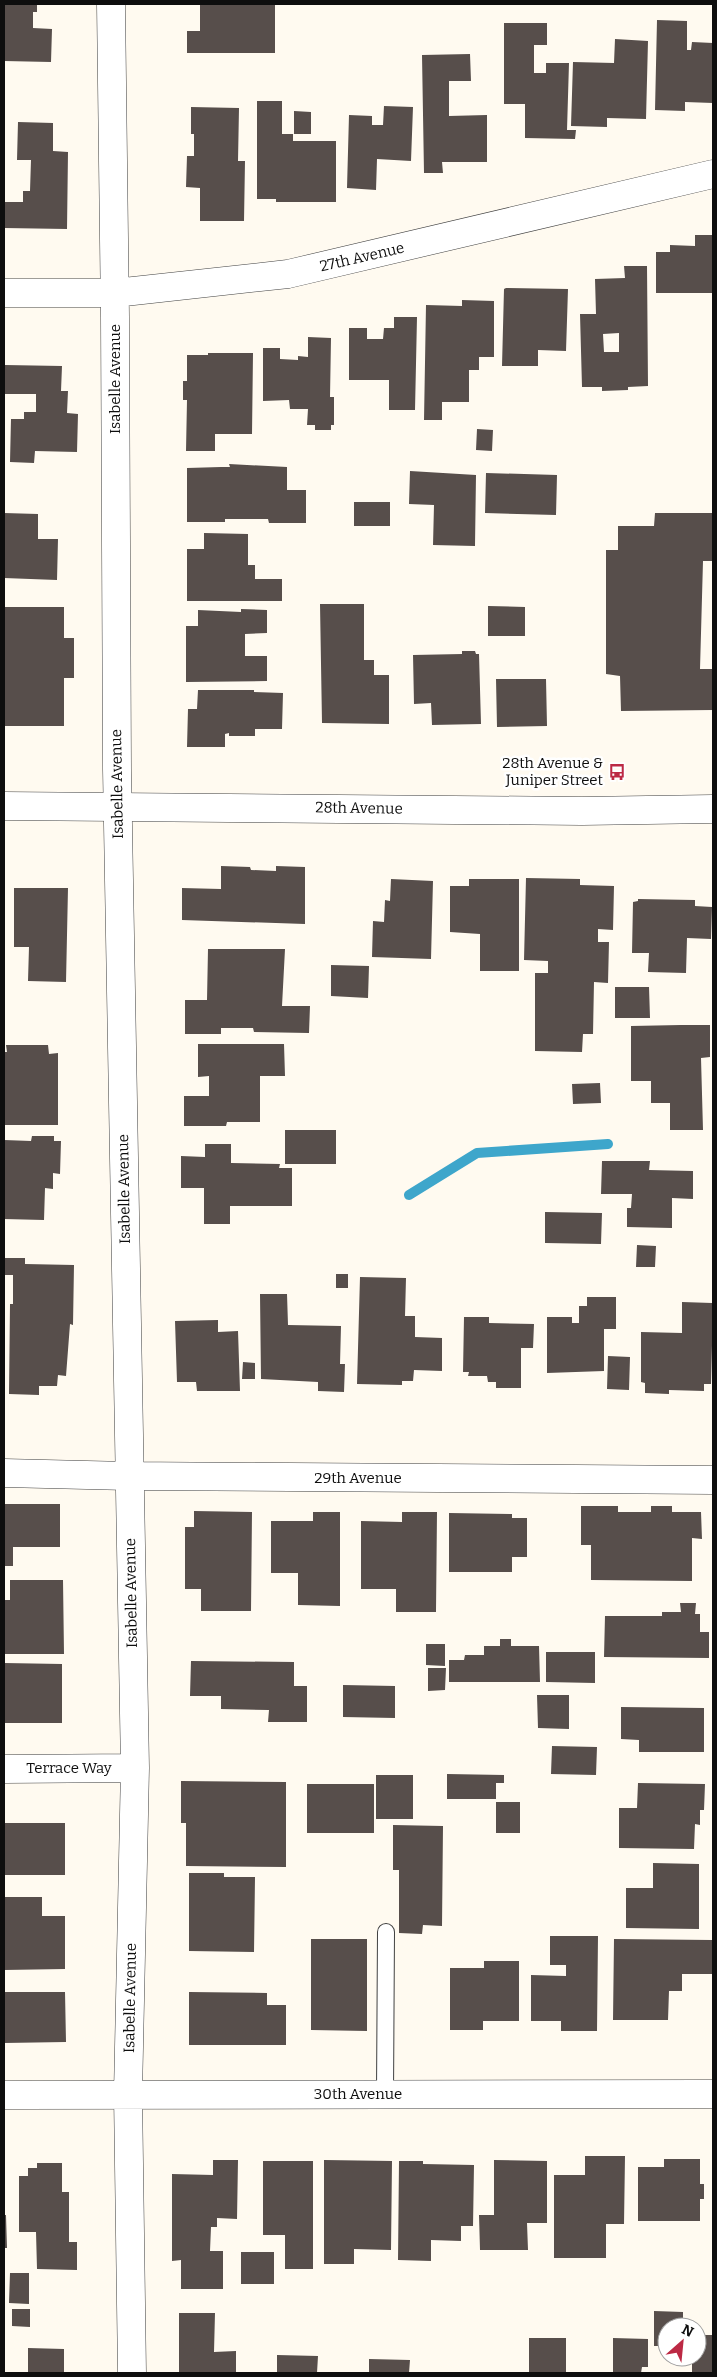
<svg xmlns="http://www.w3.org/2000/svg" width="717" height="2377" font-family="Bitter,serif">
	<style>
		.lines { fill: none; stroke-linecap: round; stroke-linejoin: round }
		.stream { stroke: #3ea6cb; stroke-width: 10 }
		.building { fill: #574e4b; fill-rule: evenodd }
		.service-casing { stroke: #414141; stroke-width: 18 }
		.minor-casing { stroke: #414141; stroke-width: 29 }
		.tertiary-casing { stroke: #414141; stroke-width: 29 }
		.service { stroke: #fff; stroke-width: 16 }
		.minor { stroke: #fff; stroke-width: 28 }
		.tertiary { stroke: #fff; stroke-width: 28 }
		.labels { text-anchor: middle; stroke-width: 5; stroke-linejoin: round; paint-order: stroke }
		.street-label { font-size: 15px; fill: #0e0e0e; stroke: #fff }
		.poi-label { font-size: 15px; fill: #0e0e0e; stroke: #fff; text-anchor: end }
	</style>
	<rect width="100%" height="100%" fill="#fffaf0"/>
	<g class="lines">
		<path class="stream" d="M409,1195L477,1153L608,1144"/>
	</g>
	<path class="building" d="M4,4H37V12H33V28L52,29L51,62L4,61Z
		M200,4H275V53H187V31H200Z
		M657,20L687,21V50H691L692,42L713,43V103L685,102V111L655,110Z
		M504,23H547V45H534V73H546V63H569L567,130H576L575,139L525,138V104H504Z
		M615,39L648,41L646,119L607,118V127L571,126L573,62L614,63Z
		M470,54L471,81H449V116L487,115V162H442L443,173H424L422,55Z
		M257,101H282V134H293V141H336V202H276V199H257Z
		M384,106L413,107L411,161L377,159L376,190L347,188L349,115L372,116V125H383Z
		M191,107L239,108L238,161H245L244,221H200V188L186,187L187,156H194V134H191Z
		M294,111L311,112V134H294Z
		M18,122L53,123V151L68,152L67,229L4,228V202H23V191H30L31,160H17Z
		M695,235H713V293H656V252H670V245L695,246Z
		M624,266H647L648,386L628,387V390L602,391V387H582L580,314H596L595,279L625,278ZM619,333V352H604L603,334Z
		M506,288L568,289L566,351L538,350V366H502L504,289Z
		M462,300L494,301V357H479V370H469V402H442V420H424L426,305L462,306Z
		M394,317H417L415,410H389V380H349V328H367V339H383L384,328H394Z
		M308,337L331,338L330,397H334V425H331V430H315V425H307L308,409H290L289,400L263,401V348H280V359L298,360V356L308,357Z
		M208,353H253L252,434H215V451H186L187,400H183V381H187V355H208Z
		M5,365L62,366L61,391H68L67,413L78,414L77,452L35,451L34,463L10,462L11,419H24V412H36V394H5Z
		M477,429L493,430L492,451L476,450Z
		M229,464L287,467V490H306V523H269L268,519H225V522H187V468L221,467H230Z
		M410,471L476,475L475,546L433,545L434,505L409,504Z
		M486,473L557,475L556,515L485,513Z
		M354,502H390V526H354Z
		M4,513L38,514V539H58L57,580L4,578Z
		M655,513H713V561H703L700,669H713V710L621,711L620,676L606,674V550H618V526H654Z
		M204,533L248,534V565H255V579H282V601H187V549H204Z
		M320,604H364V660H374V675H389V724L322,723Z
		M488,606L525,607V636H488Z
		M4,607H64V638H74V678H64V726H4Z
		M241,609L267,610V633L245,634V656H267V681L186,682V626H198V610L241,612Z
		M462,651H475L476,654H479L481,724L432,725L431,703L414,704L413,655L462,654Z
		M496,679H546L547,726L497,727Z
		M198,690H254V692L283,693L282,729H255V736H229V733L225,734V747H187L188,709H197Z
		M221,866L250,867L251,870L276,871V866L305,867V924L182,920V888L221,889Z
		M526,878L580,879V885L614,886L613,930L598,929V942H609L608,983L594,982L593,1034H583L582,1052L535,1051V973H548V961L524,960Z
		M391,879L433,881L431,959L372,957L373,921L384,922L385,900L390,901Z
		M469,879H519V971H480V934L450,932V886H469Z
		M14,888H68L66,982L28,981L29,947H14Z
		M638,899L695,900V906L712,907L711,939L687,938L686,973L648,972L649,953H632L633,902L638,901Z
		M208,949H285L282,1006H310L309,1033L254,1032L253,1028H221V1034H185V1000H207Z
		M331,965L369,966L368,998L331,996Z
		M615,987H649L650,1018H615Z
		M681,1025H710V1057L701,1058L703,1130H670V1103H651V1081H631V1026Z
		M198,1044H284L285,1076H260V1122H227L226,1126H184V1096H209V1076L198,1077Z
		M6,1045H48L49,1054L58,1053V1125H4V1052H7Z
		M600,1083L601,1103L573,1104L572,1084Z
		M285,1130H336V1164H285Z
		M32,1136H54V1141H61L60,1174L53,1173V1189L45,1188L44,1220L4,1219V1140L31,1141Z
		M205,1144H231V1163L280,1164L279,1168H292V1206H230V1224H204V1188H181V1156L205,1157Z
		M602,1161H650L649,1170L693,1171V1199L672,1198V1228L627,1227V1208H631L632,1194H601Z
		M545,1212L602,1213L601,1244L545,1243Z
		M637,1245L656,1246L655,1267H636Z
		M5,1258H25V1264L74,1265L73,1325L70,1324L66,1376L58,1375L57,1386H39V1395L9,1394L10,1304H13V1275H5Z
		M336,1274H348V1288H336Z
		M360,1277L406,1278L405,1316H415V1337L442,1338V1371L414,1370L413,1381H402V1385L357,1384Z
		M260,1294H287L288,1325L341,1326L340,1364H345L344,1392L318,1391V1382L261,1379Z
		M587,1297H616V1329H604V1371L547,1373V1317H572V1323H579V1306H587Z
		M682,1302L712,1303L713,1307L711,1384H704V1391L669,1390V1394L645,1393V1383L641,1382V1332L682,1333Z
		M464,1317H489V1323L534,1324L533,1348H521V1388H496V1382H488L487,1376H468L469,1372H463Z
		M218,1320V1332L238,1331L240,1391H197L196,1382H177L175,1321Z
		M608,1356L630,1357L629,1390L607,1389Z
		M243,1362L255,1363V1379H242Z
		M4,1504H60V1547H13V1566H4Z
		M581,1506H618V1512H651V1506H672V1512H701L702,1539L692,1538V1581L591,1580V1545H581Z
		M194,1511L252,1512L251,1611H201V1589H185V1527H194Z
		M313,1512H340V1606L298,1605V1573H271V1521H313Z
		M402,1512H437L436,1612H396V1589H361V1521L402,1522Z
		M449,1513L512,1514V1518H527V1557H512V1572H449Z
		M10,1580H63L64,1654H4V1600H10Z
		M680,1603H696L695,1614H700V1632H709V1658L604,1657L605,1616H662V1612H681Z
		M500,1639H511V1646H539L540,1682H449V1660H464L465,1655H484V1646H500Z
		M426,1644H445V1666L426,1665Z
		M546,1652H595V1683L546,1682Z
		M191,1661L294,1662V1686H307V1722H268L269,1710L221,1709V1696H190Z
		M4,1663L62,1664V1723H4Z
		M428,1668H446L445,1690L428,1691Z
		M343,1685L395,1686V1718L343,1717Z
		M537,1695H569V1729L538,1728Z
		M621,1707L704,1708V1752H639V1740L621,1739Z
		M552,1746L597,1747L596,1775L551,1774Z
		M447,1774L504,1775V1783H496V1799H447Z
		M376,1775H413V1819H376Z
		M181,1781L286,1782V1867L186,1866V1823H181Z
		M638,1783L705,1784L704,1810H700V1825L695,1824L694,1849L619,1848V1808H637Z
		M307,1784H374V1833H307Z
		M496,1802H520V1833H496Z
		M4,1823H65V1875H4Z
		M393,1825L443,1826L442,1926L423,1925L422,1934L399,1933V1870H393Z
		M653,1863L699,1864V1929L626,1928V1888H653Z
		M189,1873H224V1877H255L254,1952L189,1951Z
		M4,1897H42V1916H65V1969L4,1970Z
		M550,1936H598L597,2031H561V2021H531V1975L566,1976V1965H550Z
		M311,1939H367V2031L311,2030Z
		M614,1939L712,1940V1974H682V1991H669L668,2020H613Z
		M484,1961H519V2021H483V2030H450V1968H484Z
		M5,1992H65L66,2042L4,2043Z
		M189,1992L267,1993V2005H286V2045H189Z
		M585,2156H625L624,2224H606V2258H554V2175H585Z
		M664,2159H700V2184H704V2199H700V2221H638V2167H664Z
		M213,2160H238L237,2219L217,2218V2227H211L210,2251H223V2289H181V2260L172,2261V2174L213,2175Z
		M324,2160L392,2161L391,2250L354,2249V2264H324Z
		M494,2160L547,2161V2223H527L528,2250H480L479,2215H494Z
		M263,2161H313V2269H285V2235H263Z
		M399,2161H423V2164L474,2165L473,2226H461V2241L431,2240V2261L398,2260Z
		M37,2163H62V2192H69V2242H77V2270L37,2269L36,2232H19V2176H28V2168H37Z
		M4,2215H6L7,2248H4Z
		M241,2252H274V2284H241Z
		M10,2273H29V2304L9,2303Z
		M12,2309H30V2327L12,2326Z
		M654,2311L683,2312V2327H667V2346H654Z
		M179,2313H215L214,2352L236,2351V2373H179Z
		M697,2335H713V2373H692V2357H697Z
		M529,2338H566V2373H529Z
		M613,2338L648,2339V2367H642L641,2373H613Z
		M28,2348L64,2349V2373H28Z
		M277,2355L318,2356L317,2373H277Z
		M369,2359L410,2360L409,2373H369Z"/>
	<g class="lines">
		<g class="service-casing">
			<path id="service" d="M385,2094L386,1932"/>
		</g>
		<g class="minor-casing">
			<path id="minor" d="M111,4L115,317L117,769L135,1768L128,2094L132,2373
				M4,293H115L288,274L713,174
				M4,1473L128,1476L713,1480
				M4,1769L135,1768
				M4,2095L713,2094"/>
		</g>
		<g class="tertiary-casing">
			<path id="tertiary" d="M4,806L582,811L713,809"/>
		</g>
		<use href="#service" class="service"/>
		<use href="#minor" class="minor"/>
		<use href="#tertiary" class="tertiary"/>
	</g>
	<defs>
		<g id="bus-bare" transform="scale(1.35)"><path d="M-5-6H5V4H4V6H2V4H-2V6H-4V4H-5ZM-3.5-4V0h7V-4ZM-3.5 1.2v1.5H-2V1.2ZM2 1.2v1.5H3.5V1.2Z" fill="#bc2944" stroke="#fff" stroke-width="2.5" paint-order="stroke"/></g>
	</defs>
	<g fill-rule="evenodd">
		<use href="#bus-bare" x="617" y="772"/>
	</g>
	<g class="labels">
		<g class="street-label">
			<text transform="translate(362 257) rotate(-13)" y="5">27th Avenue</text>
			<text transform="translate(115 379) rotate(-90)" y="5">Isabelle Avenue</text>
			<text transform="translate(117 784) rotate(-91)" y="5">Isabelle Avenue</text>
			<text transform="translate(359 808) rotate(1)" y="5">28th Avenue</text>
			<text transform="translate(124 1189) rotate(-91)" y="5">Isabelle Avenue</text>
			<text x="358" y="1483">29th Avenue</text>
			<text transform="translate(131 1593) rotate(-91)" y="5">Isabelle Avenue</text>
			<text x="69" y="1773">Terrace Way</text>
			<text transform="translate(130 1998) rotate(-89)" y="5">Isabelle Avenue</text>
			<text x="358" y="2099">30th Avenue</text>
		</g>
		<g class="poi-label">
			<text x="603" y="768">28th Avenue &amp;<tspan x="603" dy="17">Juniper Street</tspan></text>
		</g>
	</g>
	<rect width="717" height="2377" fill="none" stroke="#0e0e0e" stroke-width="10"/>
	<g transform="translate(682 2342) rotate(27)"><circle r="24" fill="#ffffff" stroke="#9f9f9f"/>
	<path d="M0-4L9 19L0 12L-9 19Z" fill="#bc2944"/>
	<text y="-8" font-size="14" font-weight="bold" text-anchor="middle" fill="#0e0e0e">N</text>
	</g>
</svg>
